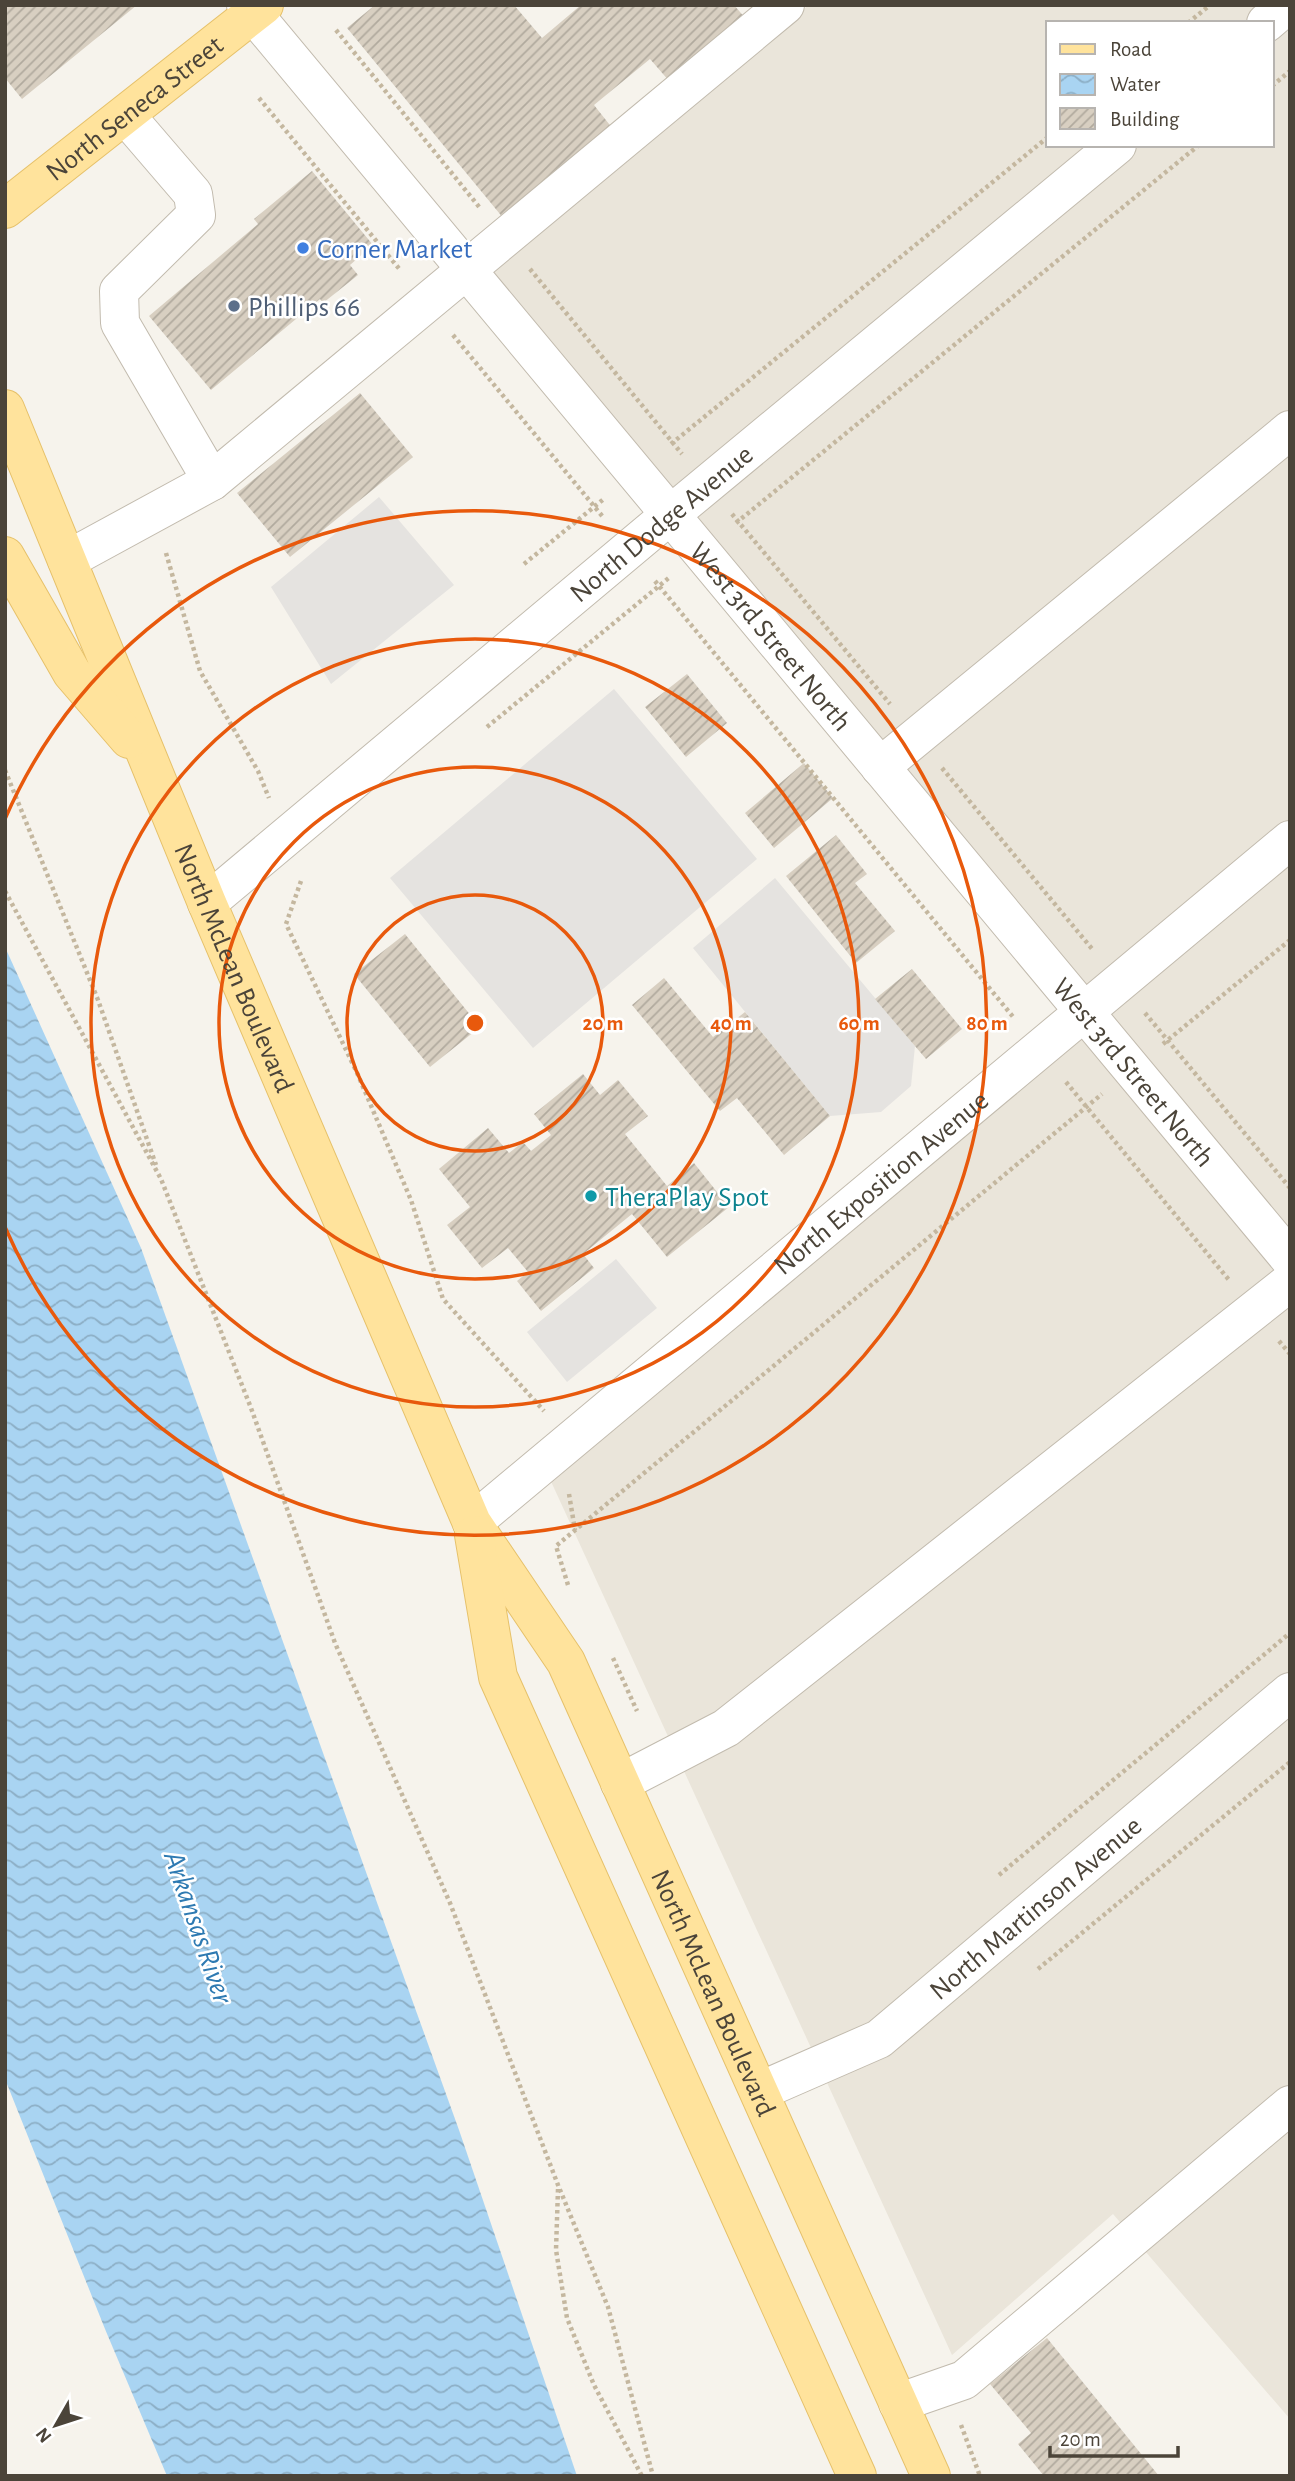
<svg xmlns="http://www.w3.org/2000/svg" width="1295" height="2481" font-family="'Alegreya Sans',sans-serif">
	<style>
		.residential { fill: #eae5da; fill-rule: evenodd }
		.parking { fill: #e5e3e0 }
		.water { fill: url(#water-waves) }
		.building { fill: url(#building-hatch) }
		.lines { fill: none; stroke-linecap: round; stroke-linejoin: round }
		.minor-casing { stroke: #c2bbae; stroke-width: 40 }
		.major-casing { stroke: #e6c16a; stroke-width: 40 }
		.path { stroke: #c4b79f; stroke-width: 4.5; stroke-dasharray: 3.5 3.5; stroke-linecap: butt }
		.minor { stroke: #fff; stroke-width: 38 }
		.major { stroke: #ffe39c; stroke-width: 38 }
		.ring { fill: none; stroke: #e8590c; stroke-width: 3.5 }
		.shop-dot { fill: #3f7fe0; stroke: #fff; stroke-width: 2.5 }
		.service-dot { fill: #5c6f8a; stroke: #fff; stroke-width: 2.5 }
		.culture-dot { fill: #0f9aa8; stroke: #fff; stroke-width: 2.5 }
		.labels { text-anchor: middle; stroke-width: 5; stroke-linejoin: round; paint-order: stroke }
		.street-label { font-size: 28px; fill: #4b4439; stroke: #fff }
		.shop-label { font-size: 28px; fill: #366cbe; stroke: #fff; text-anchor: start }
		.service-label { font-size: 28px; fill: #4e5e75; stroke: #fff; text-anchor: start }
		.culture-label { font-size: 28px; fill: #0d838f; stroke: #fff; text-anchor: start }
		.water-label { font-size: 30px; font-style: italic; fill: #2e7ab2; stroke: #fff }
		.centre { fill: #e8590c; stroke: #fff; stroke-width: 3.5 }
		.ring-label { font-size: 21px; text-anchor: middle; font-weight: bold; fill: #e8590c; stroke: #fff; stroke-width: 5; stroke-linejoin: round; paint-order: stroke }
	</style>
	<defs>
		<pattern id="water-waves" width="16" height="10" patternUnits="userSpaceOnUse" patternTransform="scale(1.75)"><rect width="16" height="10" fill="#a9d4f2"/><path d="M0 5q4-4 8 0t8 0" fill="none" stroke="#8caec5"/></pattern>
		<pattern id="building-hatch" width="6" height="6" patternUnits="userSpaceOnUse" patternTransform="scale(1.75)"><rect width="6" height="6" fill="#d8cfc1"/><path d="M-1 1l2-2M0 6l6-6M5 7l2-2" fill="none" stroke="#b1aa9e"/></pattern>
	</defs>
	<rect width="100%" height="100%" fill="#f6f3ec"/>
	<path class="residential" d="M809,5H1290V2419L1113,2214L952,2355L543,1464L1084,1012L465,269ZM1048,23H1272V145H1048Z"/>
	<path class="parking" d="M379,497L454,585L331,684L271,587Z
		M614,689L757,859L533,1048L390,878Z
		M775,878L915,1046L911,1086L881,1112L830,1116L693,948Z
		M616,1259L657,1308L567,1382L527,1332Z"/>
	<path class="water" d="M5,947L141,1248L459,2130L577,2476H167L105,2329L5,2079Z"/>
	<path class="building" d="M5,5H137L22,99L5,78Z
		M375,5H514L542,38L581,5H734L746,19L670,82L650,59L594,105L613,129L504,219L347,28Z
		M312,171L373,245L350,265L358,275L323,303L320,299L211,390L149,316L258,224L254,219Z
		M360,393L413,457L290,557L237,493Z
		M687,674L727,723L686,757L645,707Z
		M804,763L833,798L774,848L745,813Z
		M836,835L867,874L855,883L895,931L856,963L786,876Z
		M405,934L480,1027L430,1067L354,974Z
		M912,969L962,1029L926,1059L875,999Z
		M664,978L713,1037L745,1012L830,1116L784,1155L737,1098L720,1111L632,1005Z
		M583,1074L600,1095L618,1080L648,1116L625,1134L667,1186L694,1163L729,1207L667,1257L632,1214L583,1254L594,1268L541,1311L517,1281L528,1272L508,1248L482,1268L447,1225L470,1207L439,1169L488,1128L509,1153L523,1142L531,1151L551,1135L534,1114Z
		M1047,2338L1159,2476H1044L1018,2444L1031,2433L990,2384Z"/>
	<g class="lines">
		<g class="minor-casing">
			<g id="minor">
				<path id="s1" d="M246,5L1290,1259"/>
				<path d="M1266,23L1287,5"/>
				<path d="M126,116L193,194L196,215L119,291L120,323L212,481"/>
				<path d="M67,560L212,481L785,5"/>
				<path d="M880,767L1290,430"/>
				<path id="s2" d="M207,903L670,515L1117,145"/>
				<path id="s3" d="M472,1523L1290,840"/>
				<path d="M620,1783L726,1728L1290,1282"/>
				<path id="s4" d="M760,2091L879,2039L1290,1692"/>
				<path d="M898,2403L964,2380L1290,2105"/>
			</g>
		</g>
		<g class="major-casing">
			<g id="major">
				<path id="s5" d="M5,209L264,5"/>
				<path id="s6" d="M5,409L207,903L472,1523L566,1662L931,2476"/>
				<path d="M5,556L72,673L129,739"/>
				<path d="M474,1535L498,1677L857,2476"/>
			</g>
		</g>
		<path class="path" d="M1188,23L1210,5
			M336,30L480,208
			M1272,86L1290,71
			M259,98L401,271
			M530,269L682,454
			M453,335L603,517
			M671,444L1048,137
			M732,514L890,704
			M736,523L1199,145
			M166,553L200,671L258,771L269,798
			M524,564L605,498
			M655,581L1014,1018
			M487,727L670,577
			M942,768L1093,950
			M5,770L98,1000L156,1165
			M301,881L286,924L358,1075L411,1200L443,1299L544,1411
			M5,891L161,1179L251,1408L335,1643L450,1903L558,2185L608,2307L653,2476
			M1145,1013L1290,1188
			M1163,1044L1290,940
			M1066,1082L1229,1280
			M1279,1341L1290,1354
			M569,1494L575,1530
			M568,1585L556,1546L1102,1094
			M613,1658L637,1711
			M999,1875L1290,1633
			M1038,1969L1290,1762
			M558,2189L556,2250L567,2318L594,2385L642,2476
			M961,2425L980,2476"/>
		<use href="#minor" class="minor"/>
		<use href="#major" class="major"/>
	</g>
	<g class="ring">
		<circle cx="475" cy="1023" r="128"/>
		<circle cx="475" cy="1023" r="256"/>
		<circle cx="475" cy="1023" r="384"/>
		<path d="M5 819A512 512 0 1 1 5 1227"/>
	</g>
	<circle class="shop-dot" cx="303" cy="248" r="7"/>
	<circle class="service-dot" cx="234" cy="306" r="7"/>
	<circle class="culture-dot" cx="591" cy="1196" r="7"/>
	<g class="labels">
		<g class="street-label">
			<text dy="10" stroke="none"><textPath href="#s5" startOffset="164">North Seneca Street</textPath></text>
			<text dy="10" stroke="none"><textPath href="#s2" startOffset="592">North Dodge Avenue</textPath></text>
			<text dy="10" stroke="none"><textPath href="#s1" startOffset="821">West 3rd Street North</textPath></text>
			<text dy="10" stroke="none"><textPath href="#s6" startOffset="604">North McLean Boulevard</textPath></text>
			<text dy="10" stroke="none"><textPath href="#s1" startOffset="1388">West 3rd Street North</textPath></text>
			<text dy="10" stroke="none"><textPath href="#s3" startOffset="532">North Exposition Avenue</textPath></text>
			<text dy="10" stroke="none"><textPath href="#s4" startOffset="334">North Martinson Avenue</textPath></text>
			<text dy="10" stroke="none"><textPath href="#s6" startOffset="1738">North McLean Boulevard</textPath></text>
		</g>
		<g class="shop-label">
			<text x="317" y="258">Corner Market</text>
		</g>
		<g class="service-label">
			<text x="248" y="316">Phillips 66</text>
		</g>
		<g class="culture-label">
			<text x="605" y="1206">TheraPlay Spot</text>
		</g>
		<g class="water-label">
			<text transform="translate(199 1927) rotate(71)" y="10">Arkansas River</text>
		</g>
	</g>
	<circle cx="475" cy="1023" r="10" class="centre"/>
	<g class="ring-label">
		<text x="603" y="1030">20 m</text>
		<text x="731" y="1030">40 m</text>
		<text x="859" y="1030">60 m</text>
		<text x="987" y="1030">80 m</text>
	</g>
	<rect width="1295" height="2481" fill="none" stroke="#4b4439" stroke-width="14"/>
	<rect x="1046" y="21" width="228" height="126" fill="#ffffff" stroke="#b7b4b0" stroke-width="2"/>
	<rect x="1060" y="44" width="35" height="10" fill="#ffe39c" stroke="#b7b4b0" stroke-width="2"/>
	<text x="1110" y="56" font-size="21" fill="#4b4439">Road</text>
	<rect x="1060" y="74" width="35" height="21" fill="url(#water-waves)" stroke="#b7b4b0" stroke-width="2"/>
	<text x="1110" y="91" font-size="21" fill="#4b4439">Water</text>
	<rect x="1060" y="108" width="35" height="21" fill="url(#building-hatch)" stroke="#b7b4b0" stroke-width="2"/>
	<text x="1110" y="126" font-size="21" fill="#4b4439">Building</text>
	<g transform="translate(56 2425) rotate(231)" stroke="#ffffff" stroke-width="5" paint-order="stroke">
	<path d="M0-5L12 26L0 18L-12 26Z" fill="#4b4439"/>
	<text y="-10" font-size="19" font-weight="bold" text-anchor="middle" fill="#4b4439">N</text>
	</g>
	<path d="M1050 2446v10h128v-10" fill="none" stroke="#4b4439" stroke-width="3.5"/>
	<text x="1060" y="2446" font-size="21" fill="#4b4439" stroke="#ffffff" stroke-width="5" paint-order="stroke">20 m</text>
</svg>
